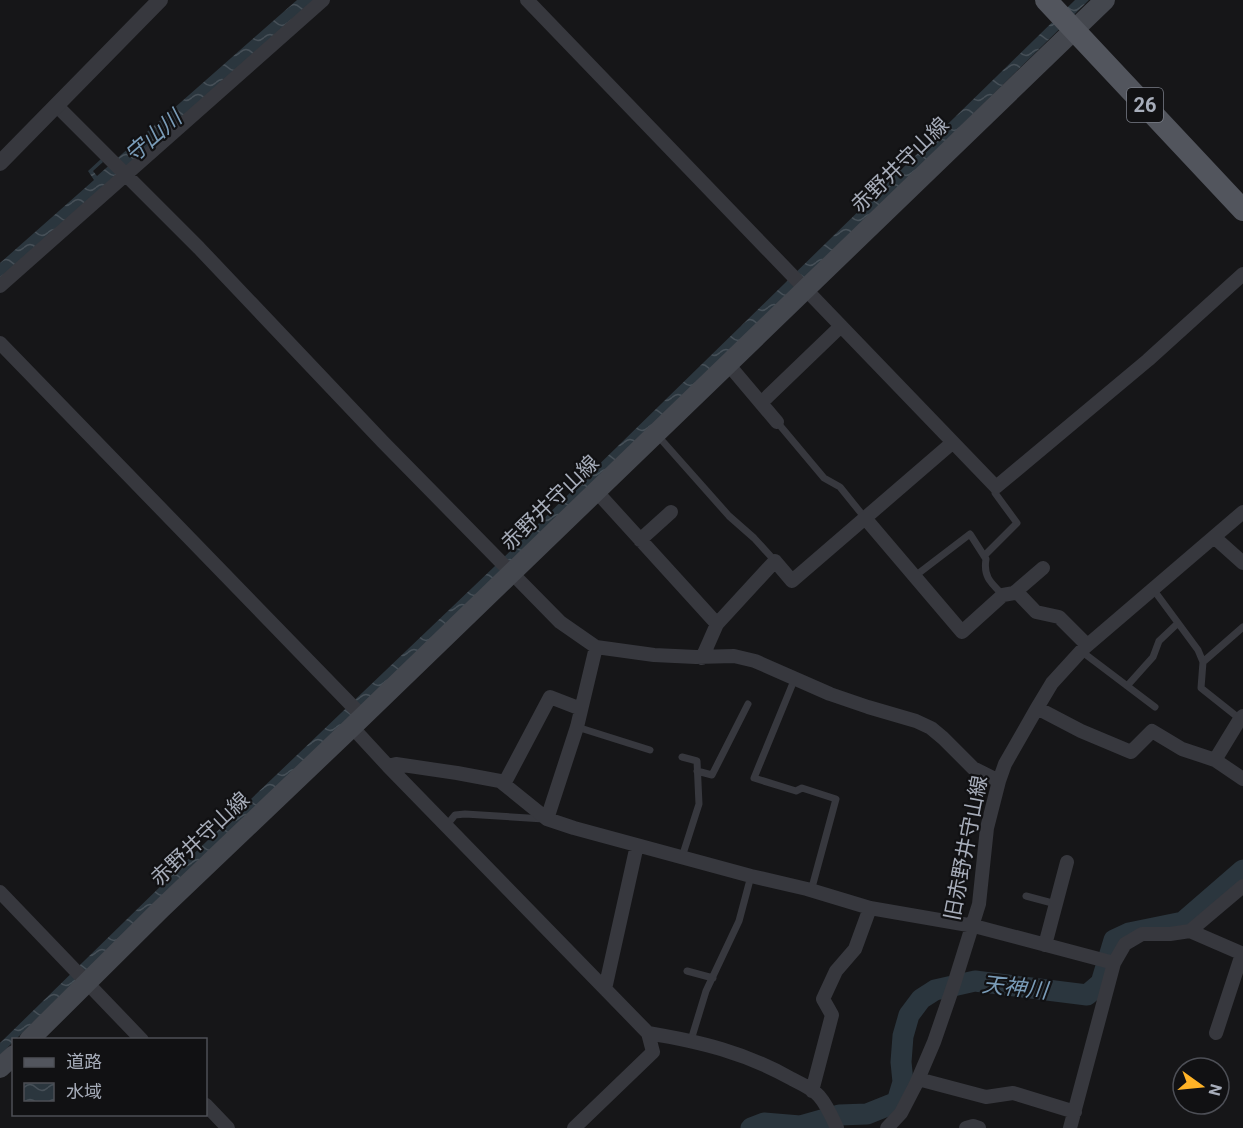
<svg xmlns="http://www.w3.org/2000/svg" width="1243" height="1128" font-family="Roboto,'Noto Sans JP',sans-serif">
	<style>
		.water { fill: url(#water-waves) }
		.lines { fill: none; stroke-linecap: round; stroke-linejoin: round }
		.river { stroke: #2b363e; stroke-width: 21 }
		.service { stroke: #37383e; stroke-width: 7 }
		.minor { stroke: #37383e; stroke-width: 14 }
		.tertiary { stroke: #37383e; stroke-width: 16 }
		.secondary { stroke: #44474e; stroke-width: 20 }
		.primary { stroke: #52555d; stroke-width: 22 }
		.labels { text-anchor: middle; stroke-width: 4.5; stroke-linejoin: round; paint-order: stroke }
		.shield { fill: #111113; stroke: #7a7e88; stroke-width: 1.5 }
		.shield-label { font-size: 20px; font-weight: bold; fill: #a7adba }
		.street-label { font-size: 21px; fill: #a7adba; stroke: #111113 }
		.water-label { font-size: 22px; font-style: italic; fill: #7a9cb8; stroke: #111113 }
	</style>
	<defs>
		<pattern id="water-waves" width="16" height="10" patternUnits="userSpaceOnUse" patternTransform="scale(1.5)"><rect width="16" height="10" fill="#2b363e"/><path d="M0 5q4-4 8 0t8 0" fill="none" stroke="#475058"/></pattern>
	</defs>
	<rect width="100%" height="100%" fill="#161618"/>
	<path class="water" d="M297,0H316L0,279V263L94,180L88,171L101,159L103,162L93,171L97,176Z
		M1075,0H1089L901,185L16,1039L14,1040L13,1042L0,1055V1043L208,840L495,566Z"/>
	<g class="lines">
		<path class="river" d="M751,1128L764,1123L800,1126L839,1115L867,1114L897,1102L903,1082L901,1062L903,1036L909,1015L921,999L935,990L975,981L1087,995L1101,983L1114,940L1129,933L1183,922L1243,870"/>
		<path class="service" d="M777,422L824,478L840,487L865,518
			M658,436L729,516L754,538L775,561
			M984,556L1017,523L995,493L996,487
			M915,576L970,534L986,559C983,577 991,583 1003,595
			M1153,589L1198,650L1203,662L1201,688L1240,719
			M1081,651L1155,707
			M1203,662L1243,627
			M795,678L754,778L796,791L802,788L836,799L811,891
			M1127,686L1153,657L1159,641L1178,623
			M577,727L650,750
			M682,757L697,761L699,804L682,857
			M697,771L712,775L748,704
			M446,826L455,815L465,814L544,819
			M1026,896L1056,904
			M687,971L713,978
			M691,1040L706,991L739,921L751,876"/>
		<path class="minor" d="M527,0L996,487L1148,360L1243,274
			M57,106L199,248L383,442L560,622L596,647L654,655L696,657L734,656L755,661L830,694L868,707L916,721L931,728L943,738L973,768L999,781
			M0,286L323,0
			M0,343L363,717
			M728,364L777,422
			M761,403L841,326
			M596,491L717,624
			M865,518L962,632L1003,595L1014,593L1043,568
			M1214,537L1243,563
			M640,540L671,512
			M1016,591L1036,612L1059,617L1087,645
			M702,658L717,624L775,561L792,581L952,443
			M1037,708L1081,731L1131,752L1152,731L1182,749L1215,760L1243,779
			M352,727L388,766L648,1033L653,1052L574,1128
			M1215,760L1240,719L1243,716
			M388,766L396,764L457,773L500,781L547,819L574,828L751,876L807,889L870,908L974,926L1114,963
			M504,784L550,697L581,709
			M547,819L577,727L596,647
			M0,892L142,1040
			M1190,931L1243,886
			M1045,945L1067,862
			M605,989L637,845
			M648,1033C701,1042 744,1052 792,1079C800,1083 813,1089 819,1096C827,1105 832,1117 837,1128
			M1216,1033L1242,954
			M918,1079L986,1097L1013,1093L1075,1112
			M812,1091L832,1015L823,999L836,971L855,949L870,908
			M206,1105L228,1128
			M887,1128L901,1113L916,1084L934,1042L954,984L979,904L987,828L999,781L1005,764L1037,708L1052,683L1083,649L1243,512
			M966,1128L973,1126L979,1128
			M1070,1128L1114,963L1125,944L1142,934H1170L1190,931L1243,954"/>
		<path class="tertiary" d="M0,163L160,0"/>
		<path class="secondary" d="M29,1040L160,910L352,727L1105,0
			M0,1068L14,1055"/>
		<path class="primary" d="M1046,0L1243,210"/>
	</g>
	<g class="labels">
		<rect class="shield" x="1127" y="88" width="36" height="34" rx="4.5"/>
		<g class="shield-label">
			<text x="1145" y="112">26</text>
		</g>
		<g class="street-label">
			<text transform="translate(900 165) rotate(-44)" y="7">赤野井守山線</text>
			<text transform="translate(550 503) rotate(-44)" y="7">赤野井守山線</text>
			<text transform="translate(200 839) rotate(-43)" y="7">赤野井守山線</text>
			<text transform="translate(966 848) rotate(-79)" y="7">旧赤野井守山線</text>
		</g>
		<g class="water-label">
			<text transform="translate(153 136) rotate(-41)" y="8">守山川</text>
			<text transform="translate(1015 987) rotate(6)" y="8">天神川</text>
		</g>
	</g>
	<rect x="12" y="1038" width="195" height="78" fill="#111113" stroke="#4d4f56" stroke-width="1.5"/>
	<rect x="24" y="1058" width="30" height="9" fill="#52555d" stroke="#4d4f56" stroke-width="1.5"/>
	<text x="66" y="1068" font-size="18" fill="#a7adba">道路</text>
	<rect x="24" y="1083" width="30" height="18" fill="url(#water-waves)" stroke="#4d4f56" stroke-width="1.5"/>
	<text x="66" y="1098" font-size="18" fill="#a7adba">水域</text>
	<g transform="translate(1201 1086) rotate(105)"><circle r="28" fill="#111113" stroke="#4d4f56" stroke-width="1.5"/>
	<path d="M0-4.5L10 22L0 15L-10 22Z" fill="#ffb327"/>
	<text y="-9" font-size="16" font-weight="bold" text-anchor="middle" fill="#a7adba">N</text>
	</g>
</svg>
